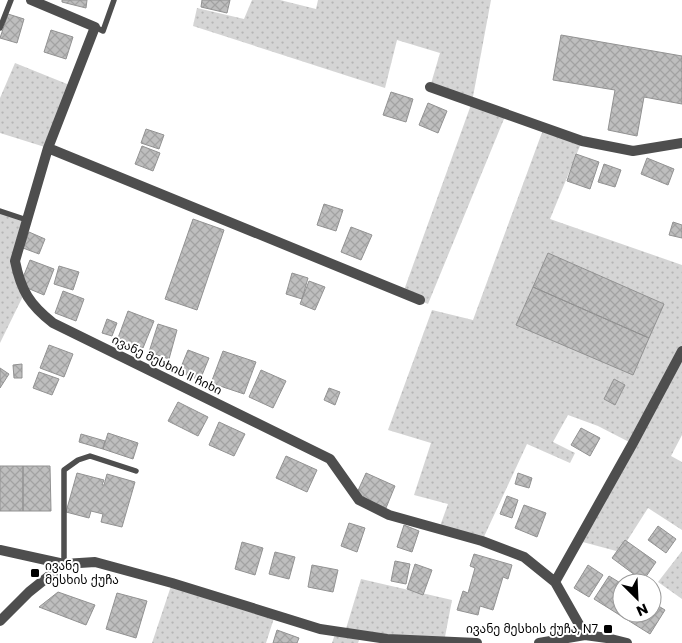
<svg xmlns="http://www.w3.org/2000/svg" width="682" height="643" font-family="Poppins,'Noto Sans Georgian',sans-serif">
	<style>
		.grass { fill: url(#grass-dots) }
		.building { fill: url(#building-cross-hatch); stroke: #929292 }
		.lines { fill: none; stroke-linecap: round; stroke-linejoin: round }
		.lane { stroke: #4e4e4e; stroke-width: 5.5 }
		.street { stroke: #4e4e4e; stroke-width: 10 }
		.poi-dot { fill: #000; stroke: #fff; stroke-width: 2 }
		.labels { text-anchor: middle; stroke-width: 4; stroke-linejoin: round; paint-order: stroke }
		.street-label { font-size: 12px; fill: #000; stroke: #fff }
		.poi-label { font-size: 12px; fill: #000; stroke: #fff; text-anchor: start }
	</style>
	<defs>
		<pattern id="grass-dots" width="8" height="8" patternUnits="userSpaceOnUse" patternTransform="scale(1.25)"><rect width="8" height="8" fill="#d5d5d5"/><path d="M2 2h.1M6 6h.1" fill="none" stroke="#b5b5b5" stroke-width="1.8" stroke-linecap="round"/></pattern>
		<pattern id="building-cross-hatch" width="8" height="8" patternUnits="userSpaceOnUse" patternTransform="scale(1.25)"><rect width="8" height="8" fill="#bebebe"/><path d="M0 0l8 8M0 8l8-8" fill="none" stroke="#a2a2a2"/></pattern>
	</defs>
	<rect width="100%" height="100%" fill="#fff"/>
	<path class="grass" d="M252,0H280L316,9L318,0H491L472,102L506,114L428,304L403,293L472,102L430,87L440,53L397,40L385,88L193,26L197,8L244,19Z
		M15,63L72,86L48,148L0,133V98Z
		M544,127L582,141L550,219L682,265V435L671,456L682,462V530L648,508L620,552L579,541L633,444L598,426L568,415L553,442L575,453L570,463L527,444L482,541L439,529L448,504L414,495L431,443L388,430L432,310L473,320Z
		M0,211L27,220L15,261L25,292L0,343Z
		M682,551V599L658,582Z
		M361,579L452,600L444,642L361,635L358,643H332L336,631L345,632Z
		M172,583L275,615L266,643H152Z"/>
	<path class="building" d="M62,0H87L86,8L62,2Z
		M202,0H230L227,13L201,7Z
		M8,14L24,19L17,43L0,38Z
		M51,30L73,37L66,59L44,52Z
		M561,35L682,56V104L644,97L637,136L608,130L615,90L553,80Z
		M391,92L413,99L406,122L383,115Z
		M428,103L447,111L438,133L419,125Z
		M146,129L164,135L159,149L141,143Z
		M142,146L160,153L153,171L135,164Z
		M576,154L599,162L590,189L567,181Z
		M647,158L674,169L668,185L641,174Z
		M604,164L621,170L615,187L598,182Z
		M324,204L343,210L336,231L317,225Z
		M193,219L224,230L197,310L165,299Z
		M673,222L682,225V238L669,235Z
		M351,227L372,235L361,260L341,252Z
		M29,232L45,239L39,254L23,248Z
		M548,253L664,304L649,338L533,287Z
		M30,260L54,269L44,295L20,285Z
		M59,266L79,272L73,290L54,284Z
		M292,273L308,278L302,299L286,294Z
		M309,281L325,287L315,310L300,304Z
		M533,287L649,338L633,375L516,325Z
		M63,291L84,299L76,321L55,313Z
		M128,311L154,321L143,348L118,338Z
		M107,319L117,323L112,336L102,333Z
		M158,324L177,330L169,359L149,352Z
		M49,345L73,354L64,377L40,368Z
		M188,350L209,358L200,380L179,372Z
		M223,351L256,362L244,394L211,383Z
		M22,364V378H14L13,365Z
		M0,368L9,374L0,388Z
		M261,370L286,381L273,408L249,397Z
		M39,372L59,379L52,395L33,388Z
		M614,379L625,385L615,405L604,399Z
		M329,388L340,392L335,405L324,400Z
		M178,402L208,417L198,436L168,421Z
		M219,422L245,434L234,456L209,445Z
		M581,428L600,438L590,456L571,445Z
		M108,433L138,443L133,459L103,449Z
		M81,434L105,441L103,449L79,442Z
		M286,456L317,470L307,492L276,478Z
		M0,466H23V511H0Z
		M23,466H50L51,511H23Z
		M77,473L104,480L102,485H104L107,474L135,482L122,527L101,522L103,514L91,511L89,518L66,512Z
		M366,473L395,486L386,508L356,495Z
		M518,473L532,478L529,488L515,484Z
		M507,496L518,500L512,518L500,514Z
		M524,505L546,513L537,537L515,528Z
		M349,523L365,528L357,552L341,546Z
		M404,525L419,531L412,552L397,547Z
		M658,526L676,539L666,553L648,540Z
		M625,540L656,562L643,581L612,558Z
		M242,542L263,548L255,575L235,569Z
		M275,552L295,557L289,579L269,574Z
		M474,554L512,565L508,579L503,577L493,610L480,606L478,615L457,610L463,591L468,593L475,568L470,566Z
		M395,561L410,564L406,584L391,581Z
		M415,564L432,570L423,595L407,589Z
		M312,565L338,570L333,592L308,587Z
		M588,565L603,575L589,597L574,588Z
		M609,576L622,584V613H652V602L665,610L650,634L594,599Z
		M58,592L95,605L86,625L39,607Z
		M117,593L147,601L136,638L106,629Z
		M277,630L299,638L297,643H273Z"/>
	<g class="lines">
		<path class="lane" d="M95,27L103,31L114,0
			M0,28L11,0
			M0,211L27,220
			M64,564V470L78,460L90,456L136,471"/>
		<path class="street" d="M31,0L95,27L48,148L15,261C21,291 30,305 53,323L330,459L359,500L389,515L482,541L524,557L555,582L585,635
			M430,87L582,141L633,151L682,143
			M48,148L420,300
			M0,550L64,564
			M555,582L633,443L682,351
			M0,621L29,592L64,564L95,562L172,583L320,629L387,639L477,643
			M539,643L585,635L607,638L627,643"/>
	</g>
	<g class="poi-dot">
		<rect x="30" y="568" width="10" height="10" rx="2.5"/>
		<rect x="603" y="624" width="10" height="10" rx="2.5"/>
	</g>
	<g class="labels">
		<g class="street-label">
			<text transform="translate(167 365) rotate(26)" y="4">ივანე მესხის II ჩიხი</text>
		</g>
		<g class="poi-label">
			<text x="45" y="570">ივანე<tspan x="45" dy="14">მესხის ქუჩა</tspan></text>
			<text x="598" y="633" text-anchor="end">ივანე მესხის ქუჩა, N7</text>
		</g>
	</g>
	<g transform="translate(637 598) rotate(156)"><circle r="24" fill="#ffffff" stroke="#999999"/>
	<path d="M0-4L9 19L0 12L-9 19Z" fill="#000000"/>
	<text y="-8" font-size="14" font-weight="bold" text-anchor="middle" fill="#000000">N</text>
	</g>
</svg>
